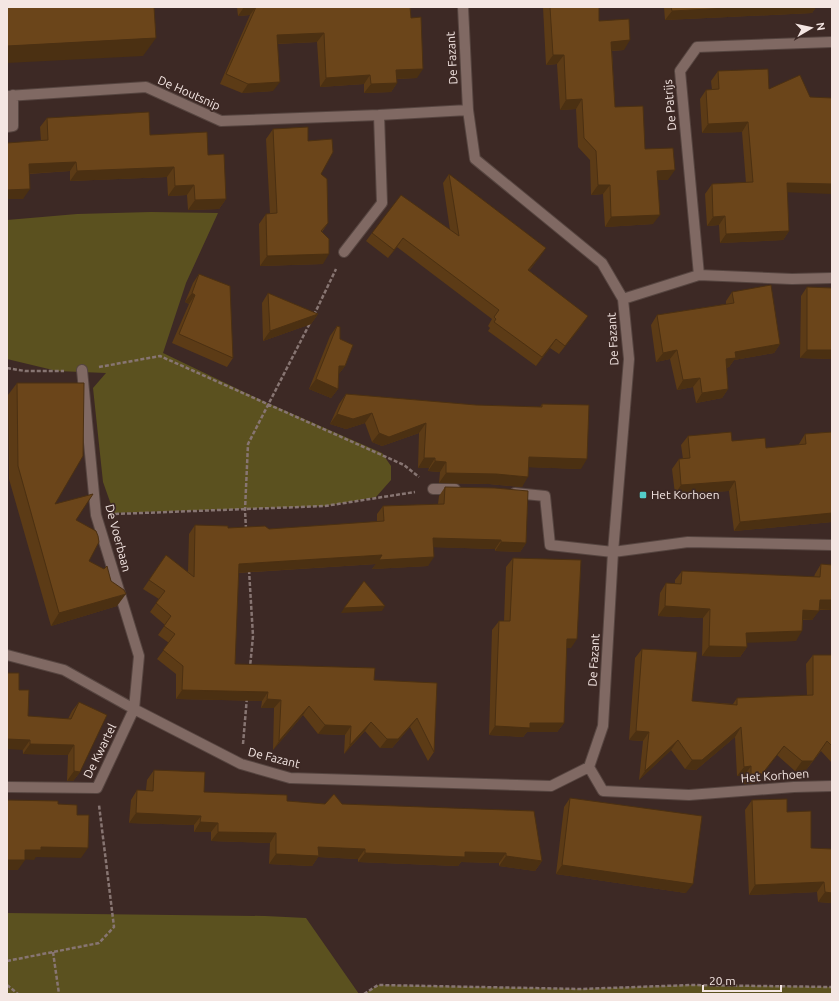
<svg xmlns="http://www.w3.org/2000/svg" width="839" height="1001" font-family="Ubuntu,sans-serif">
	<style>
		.green { fill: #5b511f }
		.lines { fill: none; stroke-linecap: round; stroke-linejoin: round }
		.street-casing { stroke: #564540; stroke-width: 12 }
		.path { stroke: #877572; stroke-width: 2.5; stroke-dasharray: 4 2; stroke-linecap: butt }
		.street { stroke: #806963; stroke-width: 10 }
		.wall { fill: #5c3b16 }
		.shaded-wall { fill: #4b3012 }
		.building { fill: #6b451a; stroke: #4b3012 }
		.poi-dot { fill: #53cdca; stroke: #3d2925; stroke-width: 1.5 }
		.labels { text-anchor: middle; stroke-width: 3.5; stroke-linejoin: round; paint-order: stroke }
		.street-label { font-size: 12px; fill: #f4e6e3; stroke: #3d2925 }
		.poi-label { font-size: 12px; fill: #f4e6e3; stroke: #3d2925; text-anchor: start }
	</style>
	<rect width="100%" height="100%" fill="#3d2925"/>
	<path class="green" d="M151,212L218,213L186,283L163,353L263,401L382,453L391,466V480L376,497L325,506L114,513L103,482L93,388L106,373L57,371L7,359V220L77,214Z
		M7,913L265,916L306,918L359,994H7Z
		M378,985L581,989L691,985L832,987V994H364Z"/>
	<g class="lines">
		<g class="street-casing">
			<path id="street" d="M7,96L146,87L221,121L379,115
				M7,127L13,126V95
				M344,252L382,203L379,115L468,110
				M699,275L680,71L697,47L832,42
				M623,299L699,275L792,279L832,278
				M433,489H455
				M515,493L545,496L550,545L613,552L688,542L832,545
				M7,655L64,670L134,709L241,764L290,778L551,786L589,767L603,726L613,552L629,359L623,299L602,263L475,159L468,110L463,7
				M589,767L603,791L689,795L794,787L832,786
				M7,787L97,788L134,709L139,656L96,515L82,370"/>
		</g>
		<path class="path" d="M314,315L336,269
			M99,367L160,356L404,465L419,477
			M7,368L25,371H64
			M115,514L325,506L415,492
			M246,529L245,510L248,444L310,323
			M249,570L253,636L250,667
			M243,744L247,697
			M53,952L59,994
			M7,961L99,943L114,927L99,805
			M7,985L18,994
			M364,994L378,985L581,989L691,985L832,987"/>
		<use href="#street" class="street"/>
	</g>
	<path class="wall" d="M237,7H410L417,78L397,79V83L391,92L364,93V84L320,87L317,42L277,44L273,91L242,93L220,84L250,15L238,16Z
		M543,7H599V21L624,50L612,51L615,107L668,180H658L653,224L605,227L603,194L591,195L590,160L578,147L576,109L560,110L557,64L546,65Z
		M664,7H816L812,13L665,20Z
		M718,71L769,89L787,193L789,231L783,240L720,243L719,225L707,226L705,194L712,184L746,183L742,132L702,133L700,99L706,90H712L711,81Z
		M47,118L150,135L208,155L226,199L219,209L188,210L187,195L168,196L167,177L70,181V171L29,174L23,199H7L41,141L40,127Z
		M273,129L308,141L321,174L328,223L322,232L323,264L260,266L259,224L266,214H270L266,139Z
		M449,174L546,248L529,271L582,325L559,354L550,348L536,366L488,331L490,328L488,326L492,319L397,247L388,258L366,241L372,233L450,230L443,183Z
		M199,274L233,358L227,367L172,343L189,304L185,302L193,283Z
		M807,287L832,359L800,358L801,296Z
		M732,292L780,344L774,353L734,360L729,367L726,368L728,389L722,398L696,403L693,387L677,390L670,359L656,362L651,325L657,315L726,304V301Z
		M268,293L318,314L311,324L263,341L262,303Z
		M337,326L345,366L338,375V389L331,398L309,389L330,336Z
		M17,383L55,504L76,520L89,561L117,606L51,626L9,479L8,395Z
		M346,394L476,405L540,407L542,404L581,469L529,467L522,487L489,484L439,483L440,472L428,471L429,468H418L419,433L382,446L372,442L365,423L346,429L330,424L339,404Z
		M832,432V522L734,531L729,491L675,494L672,469L679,459H683L681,445L688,436L732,441L766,448L799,445V444L805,434Z
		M445,487L526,543L520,552L495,551V549L434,547L428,566L372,569L376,564L238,573L235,664L374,680L437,683L434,752L428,761L410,727L392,748H380L365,731L344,754L345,735L318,734L303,715L273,750L274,708H261L262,701L176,699V674L157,659L169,643L158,635L165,625L150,612L159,599L143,589L166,555L188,572L189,534L195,525L228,528L269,529L377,522V514L383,506L438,504L439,496Z
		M513,558L571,648H566L564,723L557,732H527L523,737L489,735L492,630L499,621H504L506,567Z
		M821,564L832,565V610H819L812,620H803L796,641L747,642V647L740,657L702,656L703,618L658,616L660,593L666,583L675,584V580L682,571L814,577L815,574Z
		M642,649L692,701L733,704L737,698L807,695L806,664L813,655H832V763L821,751L806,770L795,771L777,755L756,783L744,784V776H737L735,737L696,770L685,769L671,750L639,780L643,741L629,740L635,658Z
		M19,690L28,716L68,719L72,711L79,702L80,772L73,781H67L68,755L23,754Z
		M154,770L204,792L287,801L325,804H342L542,861L535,871L499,866V863L461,862L458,866L358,862V859L318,857L312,866L269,864L270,843L211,841V832H194V825L129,823L131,800L137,790H146L147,780Z
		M570,798L686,893L556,874L564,807Z
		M752,800L787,812L811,848L832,849V903L818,902L817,892L749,895L745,810Z"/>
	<path class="shaded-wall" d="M244,7H256L250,15L238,16Z
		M747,7H816L812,13L665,20L672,11Z
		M324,33L317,42L270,44L277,35Z
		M156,38L143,56L7,63V46Z
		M630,40L624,50L605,51L611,42Z
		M553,55H564L557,64L546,65Z
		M423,69L417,78L390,79L396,70Z
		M370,75L364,84L320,87L326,78Z
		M280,82L273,91L242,93L248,84Z
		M397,83L391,92L364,93L371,84Z
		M582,99L576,109L560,110L566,100Z
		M748,122L742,132L702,133L708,124Z
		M76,162L70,171L22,174L29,164Z
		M174,167L167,177L70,181L77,171Z
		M675,170L668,180H650L657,171Z
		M787,183L832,184V194L780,192Z
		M194,185L187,195L168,196L175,186Z
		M598,185H610L603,194L591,195Z
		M30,189L23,199H7V190Z
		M226,199L219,209L188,210L195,200Z
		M660,215L653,224L605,227L611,217Z
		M725,216L719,225L707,226L713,217Z
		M789,231L783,240L720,243L726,234Z
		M403,238L397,247L388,258Z
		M546,248L540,257L522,279L528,270Z
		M329,254L323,264L260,266L267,256Z
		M192,293L195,295L189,304L185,302Z
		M318,314L311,324L263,341L270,331Z
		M588,316L582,325L559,354L565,346Z
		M556,339L550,348L536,366L542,357Z
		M780,344L774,353L734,360L729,367L719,369L726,359L735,352Z
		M677,350L670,359L656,362L663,353Z
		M807,350H832V359L800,358Z
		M339,366H345L338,375Z
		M700,378L693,387L677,390L683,380Z
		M316,379L338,389L331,398L309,389Z
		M728,389L722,398L696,403L702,393Z
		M372,413L365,423L346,429L330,424L337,414Z
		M426,423L419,433L382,446L372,442L379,433Z
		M529,457L587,459L581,469L522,467Z
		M424,458H435L429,468H418Z
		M435,461L446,462L440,472L428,471Z
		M446,473L496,474L528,477L522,487L489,484L439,483Z
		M735,481L729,491L675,494L681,485Z
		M832,513V522L734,531L740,522Z
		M433,538L501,540L495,549L427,547Z
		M501,542L526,543L520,552L495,551Z
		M382,555L434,557L428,566L372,569L376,564L233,573L239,564Z
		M126,594L117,606L51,626L59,613Z
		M820,600H832V610L813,609Z
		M385,606L382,611L341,613L344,608Z
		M665,606L710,609L703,618L658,616Z
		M803,610L819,611L812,620L796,619Z
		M802,631L796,641L740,643L746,633Z
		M567,639H577L571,648H560Z
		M709,646L747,647L740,657L702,656Z
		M182,690L268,692L262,701L176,699Z
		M267,699L281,700L274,708H261Z
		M309,706L303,715L273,750L279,741Z
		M417,718L410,727L392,748H380L387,739Z
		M371,722L365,731L344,754L350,745Z
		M530,723H564L557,732H527L523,737L489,735L495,726Z
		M325,725L351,726L345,735L318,734Z
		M741,727L735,737L696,770L685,769L692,760Z
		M636,731L649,732L643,741L629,740Z
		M7,739L30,740L23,750L7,749Z
		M678,740L671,750L639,780L645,771Z
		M827,741L806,770L795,771L802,761Z
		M30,744L74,745L68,755L23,754Z
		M784,746L756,783L744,784L751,775Z
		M751,766L744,776H737L744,767Z
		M74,771L80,772L73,781H67Z
		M136,813L201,816L194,825L129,823Z
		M200,822L218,823L211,832H194Z
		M218,832L276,833L270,843L211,841Z
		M41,847L88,848L81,858L36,857L34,860L18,859L25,850Z
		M318,847L365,849L358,859L318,857L312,866L269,864L276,854Z
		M465,852L506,853L499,863L461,862L458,866L358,862L365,853Z
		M506,856L542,861L535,871L499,866Z
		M7,860H25L18,870H7Z
		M562,865L693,884L686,893L556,874Z
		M824,882L817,892L749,895L755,885Z
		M825,892L832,893V903L818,902Z"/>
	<path class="building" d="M7,7H154L156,38L7,46Z
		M256,7H410L411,18L421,17L423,69L396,70L397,83L371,84L370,75L326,78L324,33L277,35L280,82L248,84L226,74Z
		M550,7H599V21L629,19L630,40L611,42L615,107L643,106L645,149L673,148L675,170L657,171L660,215L611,217L610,185H598L596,151L584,138L582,99L566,100L564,55H553Z
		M671,7H747L672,11Z
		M768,69L769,89L800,75L810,97L832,98V184L787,183L789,231L726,234L725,216L713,217L712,184L753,182L748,122L708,124L706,90L719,89L718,71Z
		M149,112L150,135L207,132L208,155L224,154L226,199L195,200L194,185L175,186L174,167L77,171L76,162L29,164L30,189L7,190V143L48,140L47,118Z
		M308,127V141L332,139L333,152L321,174L327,179L328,223L321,231L329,239V254L267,256L266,214L277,213L273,129Z
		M449,174L546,248L528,270L588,316L565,346L556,339L542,357L494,322L496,319L494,317L499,310L403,238L394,250L372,233L401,195L459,236Z
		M199,274L230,286L233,358L179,334L195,295L192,293Z
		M771,285L780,344L735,352L736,358L726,359L728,389L702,393L700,378L683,380L677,350L663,353L657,315L734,303L732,292Z
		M807,287L832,288V350H807Z
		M268,293L318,314L270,331Z
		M337,326L340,327V339L353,345L345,366H339L338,389L316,379Z
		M17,383H84L83,456L55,504L93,494L76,520L96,531L98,536L99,542L89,561L104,569L107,566L111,581L124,590L126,594L59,613L18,466Z
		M346,394L476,405L542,407V404L589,405L587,459L529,457L528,477L496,474L446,473V462L435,461V458H424L426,423L389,437L379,433L372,413L353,419L337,414Z
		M731,432L732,441L765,438L766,448L806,444L805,434L832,432V513L740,522L735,481L681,485L679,459L690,458L688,436Z
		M445,487L495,488L528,491L526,543L501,542V540L433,538L434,557L379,560L382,555L239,564L235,664L375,668L374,680L437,683L434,752L417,718L398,739H387L371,722L350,745L351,726L325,725L309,706L279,741L281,700L267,699L268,692L182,690L183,666L163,650L175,634L164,626L171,616L156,603L165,591L149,580L166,555L194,577L195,525L228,526V528L265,526L269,529L384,521L383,506L444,504Z
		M513,558L581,560L577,639H567L564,723H530V728L495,726L499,621H510Z
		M821,564L832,565V600H820L819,611L803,610L802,631L746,633L747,647L709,646L710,609L665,606L666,583L681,584L682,571L820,577Z
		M364,581L385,606L344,608Z
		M642,649L697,652L692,701L737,705V698L813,695V655H832V746L827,741L813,761H802L784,746L762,774L751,775V766L744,767L741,727L702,760H692L678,740L645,771L649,732L636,731Z
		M7,673H19V690H29L28,716L71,719L79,702L107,715L80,772L74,771V745L30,744V740L7,739Z
		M154,770L205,772L204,792L287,795V801L325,804L334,794L342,804L534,811L542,861L506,856V853L465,852V857L365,853V849L318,847L319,856L276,854V833L218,832V823L200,822L201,816L136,813L137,790L153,791Z
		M570,798L702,816L693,884L562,865Z
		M787,799V812L811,811V848L832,849V893L825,892L824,882L755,885L752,800Z
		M7,800L58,801V804L77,805V815H89L88,848L41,847V850H25V860H7Z"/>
	<rect class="poi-dot" x="639" y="491" width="8" height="8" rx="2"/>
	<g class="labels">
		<g class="street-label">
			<text transform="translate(452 58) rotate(-93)" y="4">De Fazant</text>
			<text transform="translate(189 93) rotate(24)" y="4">De Houtsnip</text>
			<text transform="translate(670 105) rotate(-95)" y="4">De Patrijs</text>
			<text transform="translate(613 339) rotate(-93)" y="4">De Fazant</text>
			<text transform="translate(118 538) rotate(75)" y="4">De Voerbaan</text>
			<text transform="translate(594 660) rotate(-87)" y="4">De Fazant</text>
			<text transform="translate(100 751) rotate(-64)" y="4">De Kwartel</text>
			<text transform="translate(274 758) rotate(14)" y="4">De Fazant</text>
			<text transform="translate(775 776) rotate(-4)" y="4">Het Korhoen</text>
		</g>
		<g class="poi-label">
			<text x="651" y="499">Het Korhoen</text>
		</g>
	</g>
	<rect width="839" height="1001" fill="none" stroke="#f4e6e3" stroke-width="16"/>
	<g transform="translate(811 28) rotate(81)" stroke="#3d2925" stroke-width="3" paint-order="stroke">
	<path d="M0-3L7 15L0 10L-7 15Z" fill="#f4e6e3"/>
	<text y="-6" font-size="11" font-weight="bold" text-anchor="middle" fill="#f4e6e3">N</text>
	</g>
	<path d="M703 985v6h78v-6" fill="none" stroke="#f4e6e3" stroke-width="2"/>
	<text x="709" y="985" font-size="12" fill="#f4e6e3" stroke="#3d2925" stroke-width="3" paint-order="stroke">20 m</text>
</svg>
